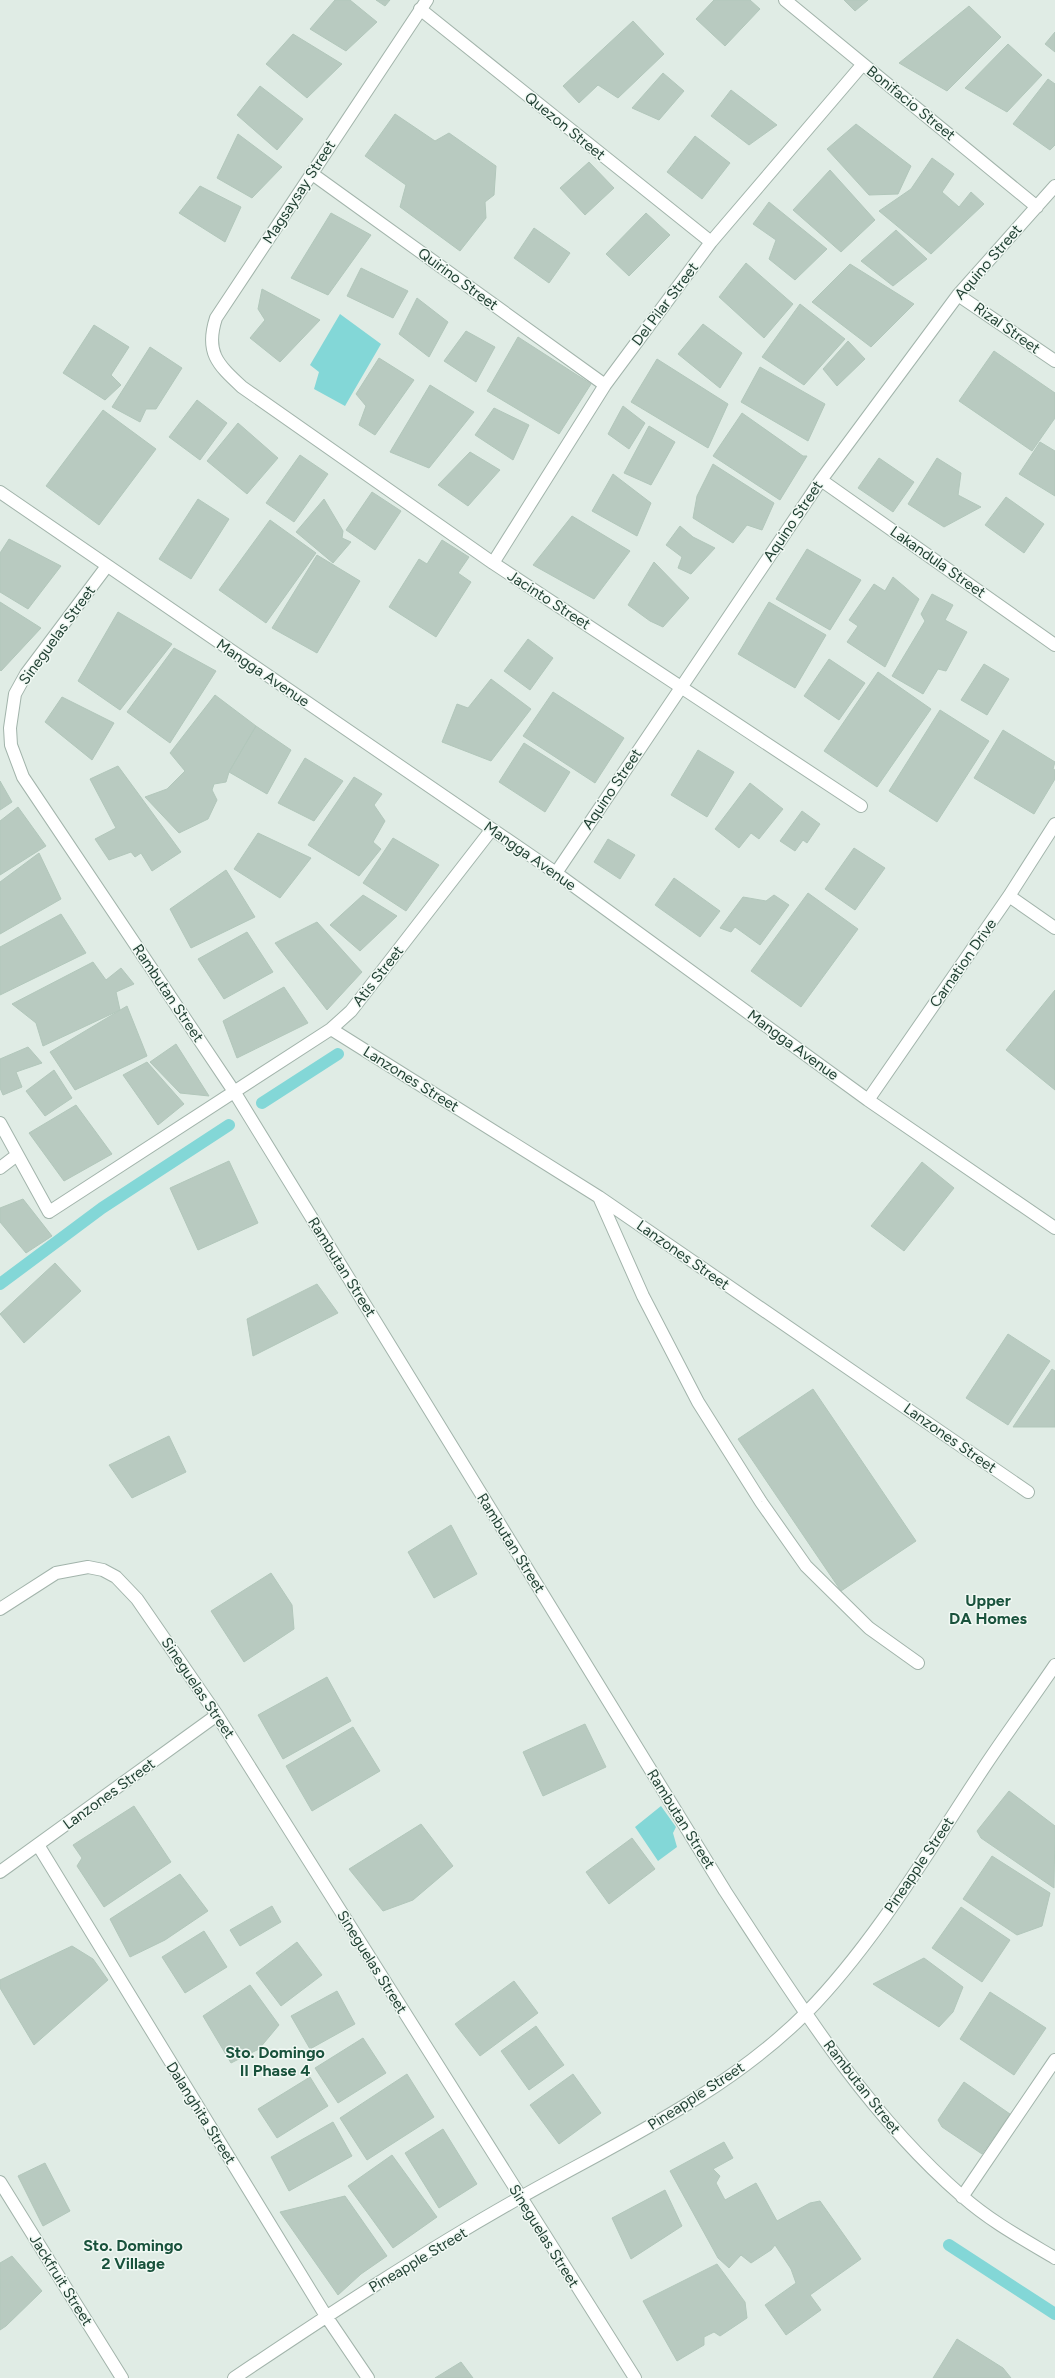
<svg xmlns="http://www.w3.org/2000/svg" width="1055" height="2378" font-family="Figtree,sans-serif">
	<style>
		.water { fill: #83d7d7 }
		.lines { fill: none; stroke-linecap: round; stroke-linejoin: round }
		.stream { stroke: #83d7d7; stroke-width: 12 }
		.building { fill: #b8cac0; stroke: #b2c7bb }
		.minor-casing { stroke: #a2b4ab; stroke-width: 14 }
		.minor { stroke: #fff; stroke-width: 12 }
		.labels { text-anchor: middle; stroke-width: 3; stroke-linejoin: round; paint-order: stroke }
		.street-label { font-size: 15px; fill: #1f3e31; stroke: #f1f9f4 }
		.neighbourhood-label { font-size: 16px; font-weight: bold; fill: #19523c; stroke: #f1f9f4 }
	</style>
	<rect width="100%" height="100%" fill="#e0ece5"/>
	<path class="water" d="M340,314L381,344L345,406L314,389L319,372L310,365Z
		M661,1806L676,1827L673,1833L677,1847L658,1861L635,1827Z"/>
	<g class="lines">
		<path class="stream" d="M262,1103L338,1054
			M0,1284L102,1208L229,1125
			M949,2245L1055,2314"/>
	</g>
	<path class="building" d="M335,0H350L377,22L346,51L310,29Z
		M376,0H390L385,6Z
		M714,0H750L760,9L725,46L696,19Z
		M844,0H868L855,11Z
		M969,6L1001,37L947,91L899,63Z
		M633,21L664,54L618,98L598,85L579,103L563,86Z
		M1055,32V52L1045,44Z
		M293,34L342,64L307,98L266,64Z
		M1008,44L1042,75L1007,112L965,88Z
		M663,73L684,91L659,120L632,108Z
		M1048,79L1055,84V145L1050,150L1013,124Z
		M260,86L303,119L277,150L237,115Z
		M731,90L777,125L749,145L711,116Z
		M395,114L435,141L449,133L496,166L494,195L485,202L486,218L460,251L400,207L406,185L365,156Z
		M856,124L911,166L898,194L869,195L827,149Z
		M238,134L282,167L252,198L217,178Z
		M695,136L730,163L702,199L667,172Z
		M932,158L954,174L942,192L959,207L971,192L984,204L931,254L879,211L911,189Z
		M589,162L614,188L585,215L560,188Z
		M830,170L875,220L841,252L793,210Z
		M200,186L241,207L225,242L179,213Z
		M769,202L827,249L795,280L769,259L776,240L753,224Z
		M331,213L371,235L328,295L291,278Z
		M646,213L670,235L629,276L606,254Z
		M534,228L570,253L549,283L514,258Z
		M896,230L927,259L893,286L861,261Z
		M746,263L793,304L764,338L719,297Z
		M850,264L914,304L871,347L812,302Z
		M361,268L408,291L393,318L347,296Z
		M262,289L320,320L280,362L250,338L265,320L258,309Z
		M417,298L448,322L429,357L399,334Z
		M800,304L845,339L804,385L762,357Z
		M703,324L742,353L720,388L678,354Z
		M94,325L129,347L111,375L121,385L105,400L63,373Z
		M466,331L495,347L476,382L444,361Z
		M518,337L591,384L559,434L487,391Z
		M848,341L865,359L837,386L823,369Z
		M150,347L182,368L156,409H146L140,422L112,407Z
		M994,351L1055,393V418L1032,451L959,401Z
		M379,358L414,380L375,435L359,425L366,406L356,394Z
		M657,359L728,404L708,448L631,402Z
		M760,367L825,404L808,441L741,402Z
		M430,385L474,412L429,468L390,452Z
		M197,400L227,423L200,460L169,437Z
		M623,406L645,423L629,449L608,434Z
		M494,408L529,425L513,460L475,435Z
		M103,410L156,449L99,525L46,486Z
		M742,413L803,456H807L780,500L713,456Z
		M238,423L278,458L247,494L207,461Z
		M649,426L675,442L651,485L624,473Z
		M1040,442L1055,451V496L1019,474Z
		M470,452L500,470L468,506L438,485Z
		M300,455L328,474L294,522L266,503Z
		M879,458L914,482L893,512L858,488Z
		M937,458L961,473L958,495L981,507L944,527L908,504Z
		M713,464L774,503L762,530L747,525L733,543L693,518L697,496Z
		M613,474L651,503L637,536L592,511Z
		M372,492L401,511L375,550L346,530Z
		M1006,497L1044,524L1024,553L985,525Z
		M198,499L229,519L191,579L159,559Z
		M324,499L343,531L342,538L351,542L333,563L296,532Z
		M572,516L630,551L594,599L533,565Z
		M270,520L316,553L266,623L219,590Z
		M680,526L693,537L715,548L691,574L678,568L682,557L666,545Z
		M9,539L61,566L28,609L0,592V553Z
		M442,540L469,557L458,573L471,582L436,637L389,607L419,559L427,564Z
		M807,549L861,580L830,630L776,599Z
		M317,555L360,581L317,653L272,628Z
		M654,562L689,598L663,627L650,621L628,605Z
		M893,577L919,599L885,667L847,642L858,626L849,620L874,584L885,591Z
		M932,594L953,605L945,620L967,632L946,671L938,669L923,694L892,676L925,621L921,614Z
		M0,602L41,628L1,671L0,670Z
		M769,602L826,635L795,688L738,654Z
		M118,612L172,644L120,710L78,681Z
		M528,639L553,658L530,690L504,671Z
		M174,648L216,671L170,743L127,712Z
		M829,659L865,683L839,720L804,696Z
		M984,664L1009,679L987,715L961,700Z
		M878,672L931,709L877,787L824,751Z
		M491,679L531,709L491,761L442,742L457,704L468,708Z
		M553,692L624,738L595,783L523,736Z
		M215,695L256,726L229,772L226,782L214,784L212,790L217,800L208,819L179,833L145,797L167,789L185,771L170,753Z
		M62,697L114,723L92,760L45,722Z
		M940,710L989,741L937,822L889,791Z
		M256,726L291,750L267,794L229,772Z
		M1003,730L1055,762L1053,769L1055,770V779L1034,814L974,778Z
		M524,743L570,772L545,812L499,782Z
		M698,750L734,772L707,817L671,795Z
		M305,758L343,781L314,821L278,803Z
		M118,766L181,852L152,871L141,853L135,857L131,852L109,860L95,839L116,828L90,779Z
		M354,777L382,794L374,805L385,821L373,842L381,849L359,876L308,845Z
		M0,781L12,802L0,810Z
		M750,783L783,809L759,839L751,833L739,848L715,829Z
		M18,807L46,846L0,875V821Z
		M802,811L820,824L807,843L803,840L795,851L780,841Z
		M258,833L311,858L280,898L234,869Z
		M393,838L439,865L406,911L363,883Z
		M608,839L635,855L620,879L594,862Z
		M854,848L885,868L855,910L825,889Z
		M39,853L61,899L0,934V882Z
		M226,870L255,917L191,948L170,909Z
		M674,878L720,911L700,937L655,905Z
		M808,893L858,929L801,1007L751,971Z
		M363,895L397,916L360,951L330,925Z
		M774,895L789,905L760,945L735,927L731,932L720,928L743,897L766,901Z
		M61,914L86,953L0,995V947Z
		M317,922L362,972L327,1010L275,943Z
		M247,932L273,972L224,999L198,959Z
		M93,962L106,980L121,968L134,984L116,992L120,1010L43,1046L36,1023L12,1004Z
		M284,987L308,1023L237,1058L223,1021Z
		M1055,990V1090L1006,1050Z
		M127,1006L147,1056L75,1090L50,1052Z
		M176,1044L209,1096L180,1093L150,1062Z
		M28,1047L42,1063L16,1072L22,1087L3,1095L0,1088V1059Z
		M147,1062L184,1104L158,1125L123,1075Z
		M54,1070L72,1098L45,1116L26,1091Z
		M76,1105L112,1154L64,1181L29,1133Z
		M229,1161L258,1223L198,1250L170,1188Z
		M922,1162L954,1188L904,1251L871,1226Z
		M23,1199L52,1236L26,1253L0,1222V1208Z
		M55,1263L81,1291L24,1343L0,1314Z
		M317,1284L338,1313L253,1356L247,1319Z
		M1008,1334L1050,1361L1008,1425L966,1398Z
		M1052,1369L1055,1371V1427H1013Z
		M813,1389L916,1541L841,1591L738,1439Z
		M169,1436L186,1472L132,1498L109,1465Z
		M451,1525L477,1574L434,1598L408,1552Z
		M271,1573L292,1605L294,1629L244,1662L211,1611Z
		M327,1677L351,1721L283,1759L258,1715Z
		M585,1724L606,1767L543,1796L523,1752Z
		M353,1727L380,1771L312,1811L286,1766Z
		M1009,1791L1055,1826L1054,1888L981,1838L977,1831Z
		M134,1806L171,1862L104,1907L77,1866L82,1858L73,1845Z
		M421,1824L453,1866L413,1900L383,1911L349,1869Z
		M632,1838L655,1869L609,1904L586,1872Z
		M992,1856L1050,1893L1042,1926L1017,1935L963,1899Z
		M180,1874L208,1911L165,1940L130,1957L110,1919Z
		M272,1906L281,1922L240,1946L230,1930Z
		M961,1907L1010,1940L982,1982L932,1948Z
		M204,1931L227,1967L185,1993L162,1957Z
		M297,1942L322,1975L281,2006L256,1973Z
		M72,1946L93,1959L108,1980L34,2045L0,1988V1980Z
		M924,1958L963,1987L953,2012L939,2027L873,1984Z
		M514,1981L538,2013L480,2056L455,2024Z
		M250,1985L279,2025L259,2049L231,2063L203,2016Z
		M337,1991L355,2024L310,2049L291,2016Z
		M990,1992L1046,2028L1014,2075L960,2039Z
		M536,2026L564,2065L529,2090L501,2051Z
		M363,2038L386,2073L338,2103L315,2068Z
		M407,2074L434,2117L367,2160L340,2118Z
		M573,2074L601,2113L559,2144L530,2105Z
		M310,2077L328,2106L277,2138L258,2109Z
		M964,2082L1010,2114L982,2154L942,2127L938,2120Z
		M333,2122L352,2156L289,2191L271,2157Z
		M443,2129L477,2184L439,2208L405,2153Z
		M724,2142L733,2158L713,2169L720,2176L716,2183L725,2200L756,2183L777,2221L810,2203L820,2201L861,2259L810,2295L821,2310L786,2335L765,2305L796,2283L791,2269L775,2245L771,2250L751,2263L741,2255L729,2268L718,2258L670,2171Z
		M392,2155L437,2217L393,2248L348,2186Z
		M45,2163L70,2211L43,2226L18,2176Z
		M665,2190L682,2226L631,2259L612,2218Z
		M345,2196L387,2256L361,2274L338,2295L280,2212Z
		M12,2256L42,2291L6,2326L0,2330V2263Z
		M717,2264L745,2302L747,2318L720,2336L714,2332L704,2337V2345L677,2361L643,2301Z
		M957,2339L1003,2368L1011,2378H933Z
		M461,2362L473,2378H435Z"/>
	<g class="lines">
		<g class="minor-casing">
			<path id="minor" d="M427,0L216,318C205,352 217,364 242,387L493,563L861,806
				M785,0L1037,207
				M420,9L711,242
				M311,173L605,385
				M958,295L1055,361
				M821,480L1055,645
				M0,492L556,873L868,1100L1055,1228
				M493,563L605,385L711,242L863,64
				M107,566L26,674L15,694L10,728L11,745L23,777L235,1093L725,1891C795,1998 864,2111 962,2196C990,2221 1023,2239 1055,2258
				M556,873L821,480L958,295L1055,186
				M1009,896L1055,928
				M331,1029L599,1197L1028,1492
				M868,1100L1009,896L1055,824
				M0,1123L49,1212L331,1029L351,1011L492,829
				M0,1168L17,1155
				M599,1197L643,1296L698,1402L761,1502L806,1566L869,1628L918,1663
				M0,1609L56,1573L88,1567L103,1570L116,1577L137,1599L217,1715L635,2378
				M38,1845L326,2316L368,2378
				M0,1872L217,1715
				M0,2182L122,2378
				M962,2197L1055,2060
				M234,2378C328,2315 423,2252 521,2197C620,2141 725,2094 806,2013C872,1946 927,1854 979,1775C1003,1738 1030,1702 1055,1665"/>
		</g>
		<use href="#minor" class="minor"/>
	</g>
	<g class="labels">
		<g class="street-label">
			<text transform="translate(911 103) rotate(39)" y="5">Bonifacio Street</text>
			<text transform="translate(565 126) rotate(39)" y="5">Quezon Street</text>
			<text transform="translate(299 192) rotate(-57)" y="5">Magsaysay Street</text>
			<text transform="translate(988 262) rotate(-49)" y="5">Aquino Street</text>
			<text transform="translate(458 279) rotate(36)" y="5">Quirino Street</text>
			<text transform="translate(665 304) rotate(-53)" y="5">Del Pilar Street</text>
			<text transform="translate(1007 328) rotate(35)" y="5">Rizal Street</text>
			<text transform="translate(793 521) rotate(-56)" y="5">Aquino Street</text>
			<text transform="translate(938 562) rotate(35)" y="5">Lakandula Street</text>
			<text transform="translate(549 600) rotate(33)" y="5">Jacinto Street</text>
			<text transform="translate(57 635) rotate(-54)" y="5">Sineguelas Street</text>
			<text transform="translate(263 673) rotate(34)" y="5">Mangga Avenue</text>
			<text transform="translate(612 789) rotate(-56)" y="5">Aquino Street</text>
			<text transform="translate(530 856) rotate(35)" y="5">Mangga Avenue</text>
			<text transform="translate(963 963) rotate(-55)" y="5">Carnation Drive</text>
			<text transform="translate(378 976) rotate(-52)" y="5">Atis Street</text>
			<text transform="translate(168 993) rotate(56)" y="5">Rambutan Street</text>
			<text transform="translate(793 1045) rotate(36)" y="5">Mangga Avenue</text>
			<text transform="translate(411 1079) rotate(32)" y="5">Lanzones Street</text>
			<text transform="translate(683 1255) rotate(35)" y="5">Lanzones Street</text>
			<text transform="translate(342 1267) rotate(58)" y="5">Rambutan Street</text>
			<text transform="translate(950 1438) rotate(35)" y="5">Lanzones Street</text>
			<text transform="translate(511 1543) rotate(58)" y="5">Rambutan Street</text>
			<text transform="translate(198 1688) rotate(56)" y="5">Sineguelas Street</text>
			<text transform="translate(109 1794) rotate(-36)" y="5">Lanzones Street</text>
			<text transform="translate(681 1819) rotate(58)" y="5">Rambutan Street</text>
			<text transform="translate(919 1865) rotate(-56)" y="5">Pineapple Street</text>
			<text transform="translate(372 1962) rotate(58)" y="5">Sineguelas Street</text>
			<text transform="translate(862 2087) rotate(52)" y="5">Rambutan Street</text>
			<text transform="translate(696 2096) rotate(-33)" y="5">Pineapple Street</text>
			<text transform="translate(201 2113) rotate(58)" y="5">Dalanghita Street</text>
			<text transform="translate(544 2236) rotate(58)" y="5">Sineguelas Street</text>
			<text transform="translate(418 2260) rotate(-31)" y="5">Pineapple Street</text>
			<text transform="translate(61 2280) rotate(58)" y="5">Jackfruit Street</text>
		</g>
		<g class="neighbourhood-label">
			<text x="988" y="1606">Upper<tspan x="988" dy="18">DA Homes</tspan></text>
			<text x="275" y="2058">Sto. Domingo<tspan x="275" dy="18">II Phase 4</tspan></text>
			<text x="133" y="2251">Sto. Domingo<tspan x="133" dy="18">2 Village</tspan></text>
		</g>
	</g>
</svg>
